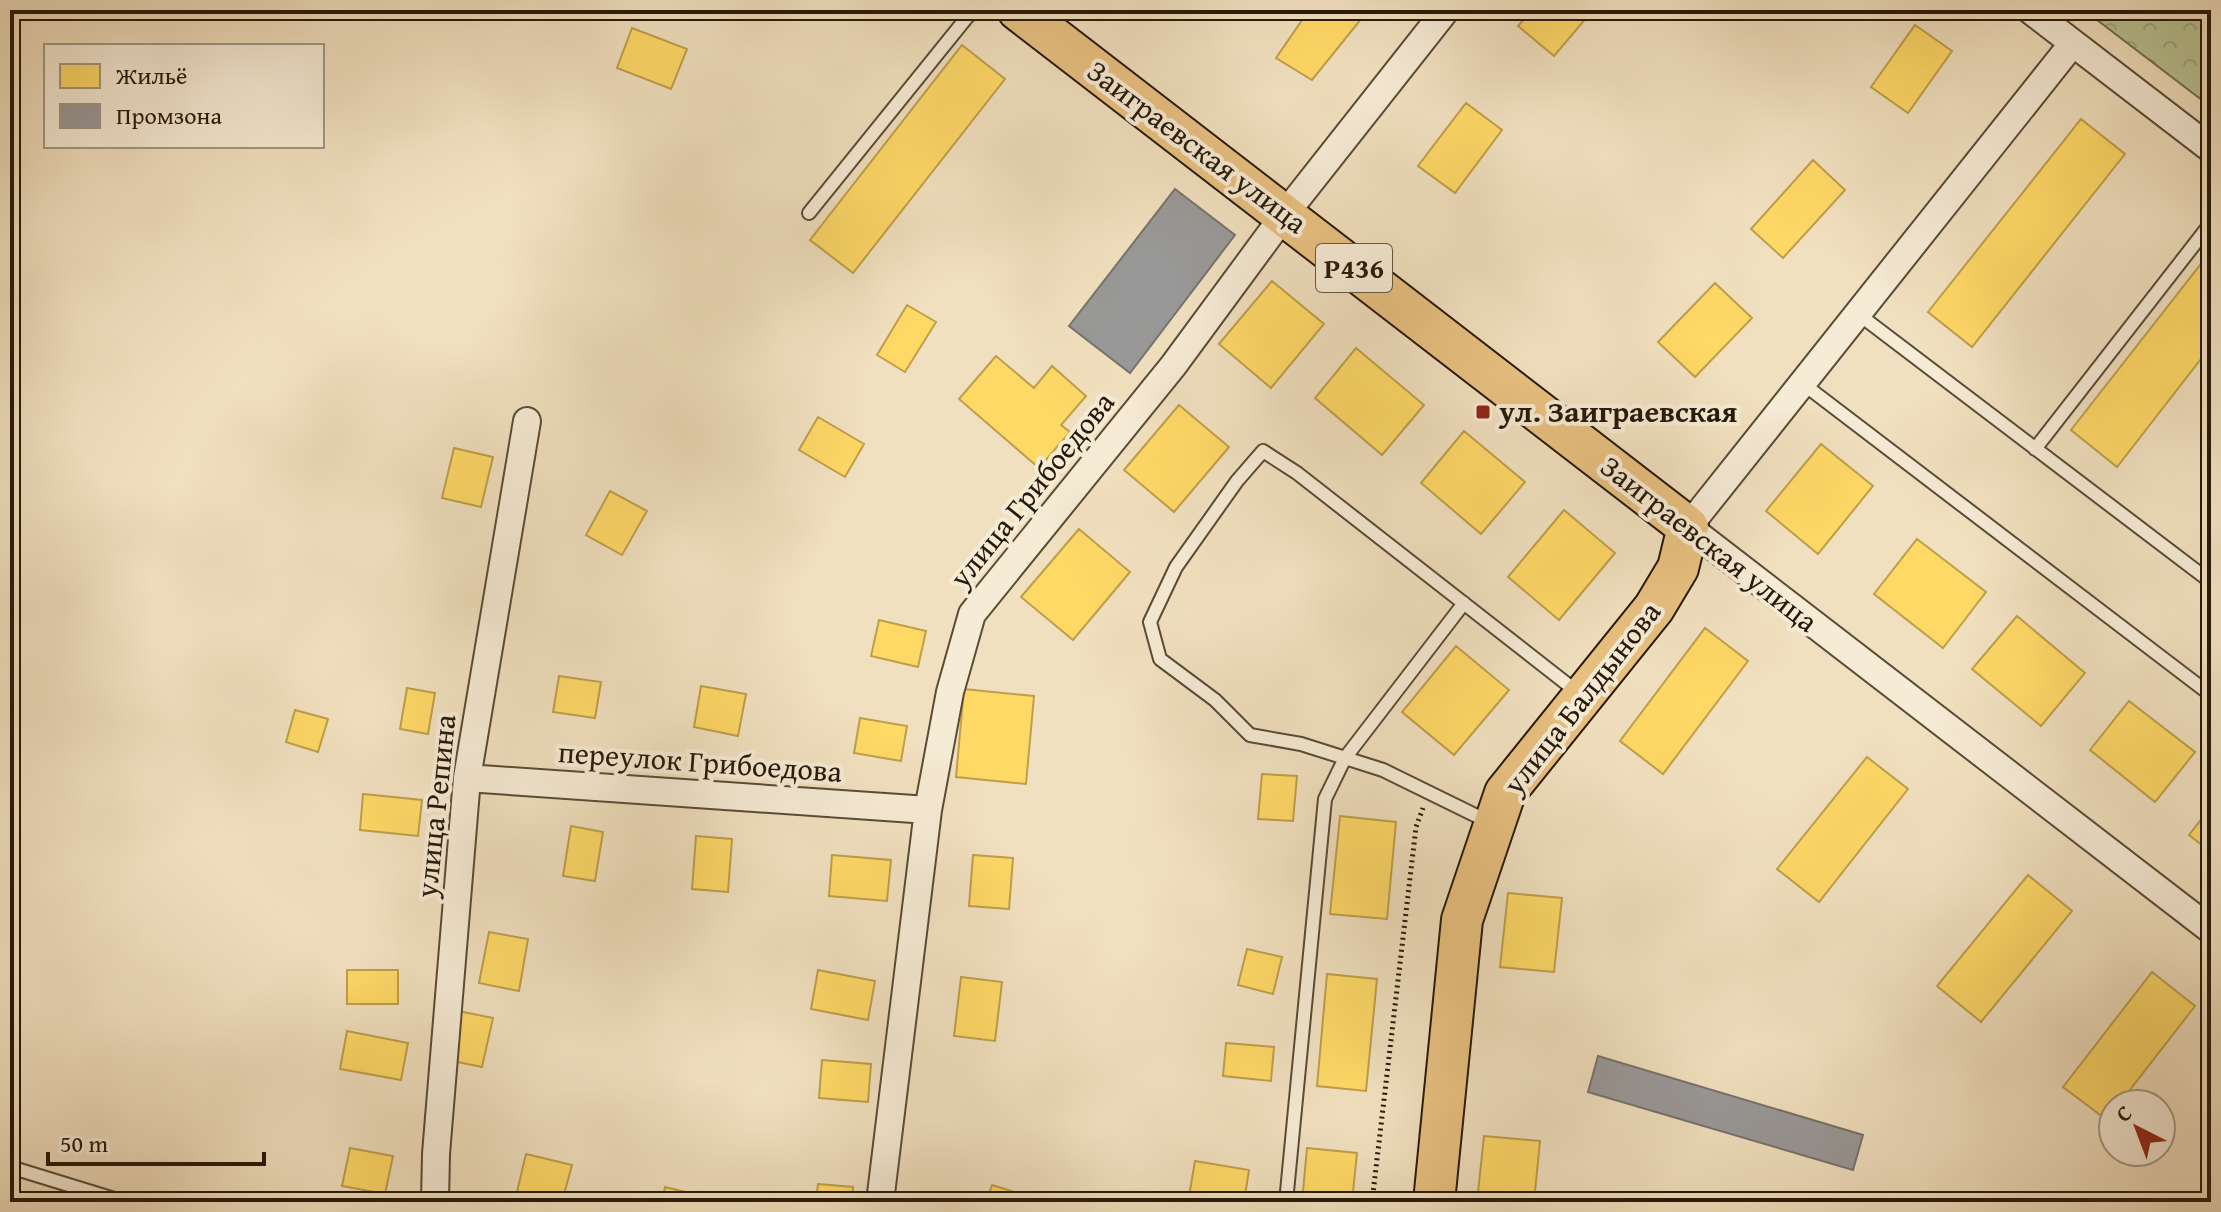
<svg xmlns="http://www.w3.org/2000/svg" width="2221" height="1212" font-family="'Gentium Book Plus',serif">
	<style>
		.park { fill: url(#park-crowns); stroke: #706e4e; stroke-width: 2 }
		.homes { fill: #ffd966; stroke: #be9f4a; stroke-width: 2 }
		.industry { fill: #999; stroke: #76736e; stroke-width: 2 }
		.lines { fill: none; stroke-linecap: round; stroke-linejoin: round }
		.service-casing { stroke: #594b36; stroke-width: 16 }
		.minor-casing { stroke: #594b36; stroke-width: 30 }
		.primary-casing { stroke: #261909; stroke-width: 44 }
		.path { stroke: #261909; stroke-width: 5; stroke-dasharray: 2 4; stroke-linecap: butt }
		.service { stroke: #f6ebd5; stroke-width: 12 }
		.minor { stroke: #f6ebd5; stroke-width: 26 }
		.primary { stroke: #e8c080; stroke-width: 40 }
		.poi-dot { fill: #8f2418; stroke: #f6ebd5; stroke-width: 3 }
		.labels { text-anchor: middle; stroke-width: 8; stroke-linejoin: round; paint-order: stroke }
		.shield { fill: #f6ebd5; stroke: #645846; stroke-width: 2 }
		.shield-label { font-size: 28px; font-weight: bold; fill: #261909 }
		.street-label { font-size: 30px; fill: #261909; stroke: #f6ebd5 }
		.poi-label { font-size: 30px; font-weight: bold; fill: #261909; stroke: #f6ebd5; text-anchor: start }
	</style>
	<defs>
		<pattern id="park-crowns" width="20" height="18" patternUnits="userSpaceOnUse" patternTransform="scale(2)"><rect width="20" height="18" fill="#b9c292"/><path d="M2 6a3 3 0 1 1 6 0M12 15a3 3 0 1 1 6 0" fill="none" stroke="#9fa67d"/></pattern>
	</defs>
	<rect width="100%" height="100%" fill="#f1e0bf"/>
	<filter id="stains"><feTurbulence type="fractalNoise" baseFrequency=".0025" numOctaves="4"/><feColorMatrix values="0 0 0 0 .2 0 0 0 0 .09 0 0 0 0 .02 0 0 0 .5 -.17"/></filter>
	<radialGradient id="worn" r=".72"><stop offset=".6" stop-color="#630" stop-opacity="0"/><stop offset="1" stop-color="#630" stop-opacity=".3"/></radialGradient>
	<path class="park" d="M2084,10H2211V107Z"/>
	<path class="homes" d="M1309,10H1350L1362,18L1312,80L1276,58Z
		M1532,10H1593L1554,56L1518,26Z
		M1915,25L1952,51L1908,113L1871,87Z
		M632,28L687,49L671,89L617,68Z
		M962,45L1005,79L853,273L810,240Z
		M1466,103L1502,130L1455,193L1418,166Z
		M2081,119L2125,154L1972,347L1928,312Z
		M1813,160L1845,190L1783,258L1751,229Z
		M2211,251V346L2117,467L2071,430Z
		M1272,281L1324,324L1271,388L1219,344Z
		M1715,283L1752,318L1695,377L1658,342Z
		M907,305L936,322L905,372L877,355Z
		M1356,348L1424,405L1382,455L1315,398Z
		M996,356L1034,388L1052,366L1086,396L1061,425L1070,432L1039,468L959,399Z
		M1179,405L1229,447L1174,512L1124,470Z
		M818,417L864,444L845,477L799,450Z
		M1464,431L1525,482L1481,534L1421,483Z
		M1821,444L1873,486L1818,554L1766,511Z
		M454,448L493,457L481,507L442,498Z
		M610,491L647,511L622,555L586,535Z
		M1564,510L1615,553L1559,620L1508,577Z
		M1079,529L1130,572L1073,640L1021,597Z
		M1917,539L1986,592L1943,648L1874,594Z
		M2017,616L2085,673L2041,726L1972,669Z
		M879,620L926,631L918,667L871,656Z
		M1705,628L1748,661L1663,774L1620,741Z
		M1456,646L1509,690L1454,755L1402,712Z
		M559,676L601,682L595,718L553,712Z
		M701,686L746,694L738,736L694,727Z
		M407,688L435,693L428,734L400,729Z
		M964,689L1034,696L1026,784L956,777Z
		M2129,701L2195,752L2155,802L2090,750Z
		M295,710L328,719L318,752L286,742Z
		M860,718L907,726L901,761L854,753Z
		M1867,757L1908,789L1819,902L1777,869Z
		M1262,774L1297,776L1293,821L1258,819Z
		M363,794L422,800L418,836L360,830Z
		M2211,807V852L2189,835Z
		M1340,816L1396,822L1387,919L1330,914Z
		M571,826L603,832L595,881L563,876Z
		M696,836L732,839L728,892L692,889Z
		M832,855L891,860L887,901L829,896Z
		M973,855L1013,858L1009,909L969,906Z
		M2028,875L2072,911L1981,1022L1937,986Z
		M1508,893L1562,898L1554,972L1500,967Z
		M489,932L528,939L519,991L479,983Z
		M1247,949L1282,957L1273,994L1238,985Z
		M347,970H398V1004H347Z
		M818,970L875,981L868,1020L811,1009Z
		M2152,972L2195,1006L2119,1104H2113V1112L2107,1120L2063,1087Z
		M1327,974L1377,979L1366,1091L1317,1086Z
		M961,977L1002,982L995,1041L954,1036Z
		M458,1011L493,1018L482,1067L448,1060Z
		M347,1031L408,1043L401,1080L340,1069Z
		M1226,1043L1274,1047L1271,1081L1223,1076Z
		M822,1060L871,1064L868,1102L819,1098Z
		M1484,1136L1540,1141L1534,1202H1477Z
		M350,1148L393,1156L385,1194L342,1186Z
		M1307,1148L1357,1153L1352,1202H1302Z
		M526,1154L572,1165L562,1202H539L516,1196Z
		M1195,1161L1249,1170L1244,1202H1188Z
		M818,1184L853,1187L852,1202H816Z
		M992,1185L1028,1196L1026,1202H986Z
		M665,1187L702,1196L700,1202H662Z"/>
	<path class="industry" d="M1175,189L1235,235L1130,373L1069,326Z
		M1598,1056L1863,1135L1853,1170L1588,1092Z"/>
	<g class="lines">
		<g class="service-casing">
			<path id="service" d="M10,14L13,10
				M809,213L968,16L977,10
				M1857,313L2211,582
				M1802,383L2211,695
				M2035,449L2211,223
				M1489,822L1383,770L1301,744L1250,735L1215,700L1160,659L1150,622L1176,567L1237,481L1263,451L1297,473L1567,684L1579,696
				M10,1167L124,1202
				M1286,1202L1325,799L1345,758L1464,603"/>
		</g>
		<g class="minor-casing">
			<path id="minor" d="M2030,10L2211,149
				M2073,43L1688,527L2211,930
				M467,778L928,810
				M435,1202L436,1154L467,778L527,421
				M880,1202L928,810L950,692L972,614L1173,366L1285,214L1446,10"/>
		</g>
		<g class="primary-casing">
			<path id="primary" d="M1018,10L1688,527L1678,568L1654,608L1505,793L1462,920L1434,1202"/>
		</g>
		<path class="path" d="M1372,1202L1416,827L1423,808"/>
		<use href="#service" class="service"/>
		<use href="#minor" class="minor"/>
		<use href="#primary" class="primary"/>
	</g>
	<rect class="poi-dot" x="1475" y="404" width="16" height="16" rx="4"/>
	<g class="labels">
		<rect class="shield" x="1316" y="244" width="76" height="48" rx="6"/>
		<g class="shield-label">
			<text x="1354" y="278">P436</text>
		</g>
		<g class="street-label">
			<text transform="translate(1197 147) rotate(37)" y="10">Заиграевская улица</text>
			<text transform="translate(1032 490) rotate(-51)" y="10">улица Грибоедова</text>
			<text transform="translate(1709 544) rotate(38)" y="10">Заиграевская улица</text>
			<text transform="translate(1582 698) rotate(-52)" y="10">улица Балдынова</text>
			<text transform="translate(700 762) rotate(4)" y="10">переулок Грибоедова</text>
			<text transform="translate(436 806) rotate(-84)" y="10">улица Репина</text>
		</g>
		<g class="poi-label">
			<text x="1499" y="422">ул. Заиграевская</text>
		</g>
	</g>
	<rect width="2221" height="1212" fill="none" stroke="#f1e0bf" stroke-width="40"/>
	<rect x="12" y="12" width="2197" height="1188" fill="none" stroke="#261909" stroke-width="4"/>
	<rect x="20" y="20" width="2181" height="1172" fill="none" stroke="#261909" stroke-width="2"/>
	<rect x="44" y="44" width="280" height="104" fill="#f6ebd5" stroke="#a39783" stroke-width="2"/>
	<rect x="60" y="64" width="40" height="24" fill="#ffd966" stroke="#a39783" stroke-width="2"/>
	<text x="116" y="84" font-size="24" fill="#261909">Жильё</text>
	<rect x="60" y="104" width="40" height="24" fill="#999999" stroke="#a39783" stroke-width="2"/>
	<text x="116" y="124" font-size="24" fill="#261909">Промзона</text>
	<g transform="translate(2137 1128) rotate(318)"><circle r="38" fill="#f6ebd5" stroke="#a39783" stroke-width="2"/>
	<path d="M0-6L14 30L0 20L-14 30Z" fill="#8f2418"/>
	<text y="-12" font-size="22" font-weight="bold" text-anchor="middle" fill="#261909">С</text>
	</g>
	<path d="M48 1152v12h216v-12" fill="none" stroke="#261909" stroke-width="4"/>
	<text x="60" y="1152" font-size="24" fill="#261909" stroke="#f6ebd5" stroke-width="6" paint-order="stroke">50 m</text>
	<rect width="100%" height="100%" filter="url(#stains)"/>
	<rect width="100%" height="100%" fill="url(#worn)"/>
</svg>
